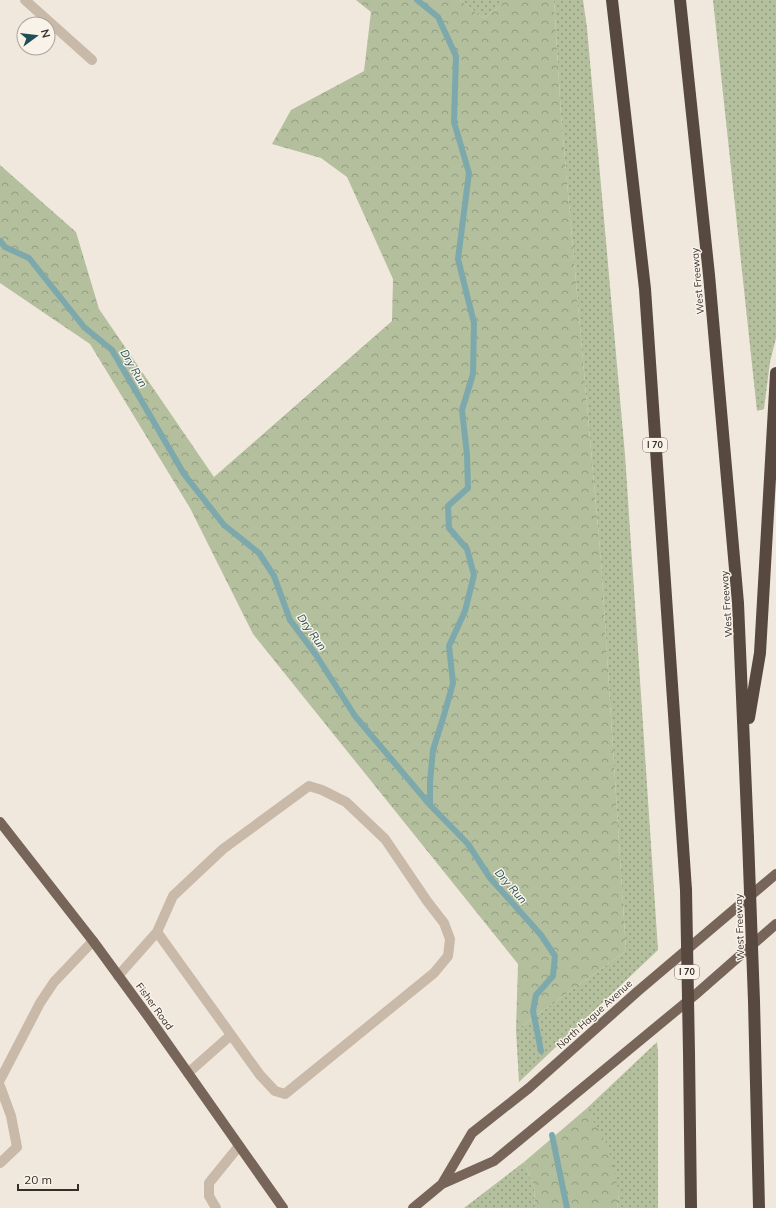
<svg xmlns="http://www.w3.org/2000/svg" width="776" height="1208" font-family="Mulish,sans-serif">
	<style>
		.grass { fill: url(#grass-dots) }
		.forest { fill: url(#forest-crowns) }
		.lines { fill: none; stroke-linecap: round; stroke-linejoin: round }
		.stream { stroke: #7da9ad; stroke-width: 6 }
		.minor { stroke: #c9b9a9; stroke-width: 10 }
		.major { stroke: #77655a; stroke-width: 10 }
		.highway { stroke: #574840; stroke-width: 12 }
		.highway-bridge { stroke: #574840; stroke-width: 12 }
		.labels { text-anchor: middle; stroke-width: 3; stroke-linejoin: round; paint-order: stroke }
		.shield { fill: #f9f2e9; stroke: #706963; stroke-width: 1 }
		.shield-label { font-size: 9px; font-weight: bold; fill: #362e29 }
		.street-label { font-size: 10px; fill: #362e29; stroke: #f9f2e9 }
		.water-label { font-size: 11px; font-style: italic; fill: #205056; stroke: #f9f2e9 }
	</style>
	<defs>
		<pattern id="grass-dots" width="8" height="8" patternUnits="userSpaceOnUse"><rect width="8" height="8" fill="#b3bf9d"/><path d="M2 2h.1M6 6h.1" fill="none" stroke="#929c80" stroke-width="1.8" stroke-linecap="round"/></pattern>
		<pattern id="forest-crowns" width="20" height="18" patternUnits="userSpaceOnUse"><rect width="20" height="18" fill="#b3bf9d"/><path d="M2 6a3 3 0 1 1 6 0M12 15a3 3 0 1 1 6 0" fill="none" stroke="#929c80"/></pattern>
	</defs>
	<rect width="100%" height="100%" fill="#f1e8dd"/>
	<path class="grass" d="M460,0H499V7L483,18Z
		M554,0H583L587,28L625,455L658,950L519,1082L516,1030L626,951L601,561L561,115Z
		M713,0H776V338L770,362L764,409L757,411Z
		M657,1042L658,1052V1208H617L619,1193L586,1109Z
		M524,1162L534,1186L535,1208H464Z"/>
	<path class="forest" d="M356,0H460L483,18L499,7V0H554L561,115L601,561L626,951L516,1030L518,964L253,634L190,508L90,344L0,283V165L76,232L99,309L214,477L392,321L393,279L347,177L321,158L272,144L291,110L364,71L371,12Z
		M586,1109L608,1146L619,1193L617,1208H535L534,1186L524,1162Z"/>
	<g class="lines">
		<path class="stream" d="M417,0L438,17L456,56L454,122L469,173L458,259L474,323L473,374L462,410L467,455L468,488L448,506L449,528L467,549L474,575L465,611L449,646L453,683L444,715L433,750L430,782V805
			M0,241L5,247L29,258L84,327L112,350L184,474L224,525L259,553L274,576L290,620L316,655L355,716L430,805L468,844L490,878L541,935L555,956L553,976L536,995L533,1011L541,1051
			M552,1135L567,1208"/>
		<path class="minor" d="M25,0L92,60
			M118,976L157,932L173,896L223,849L309,786L322,790L346,802L385,839L427,901L444,923L450,939L448,956L434,973L285,1094L275,1091L260,1075L157,932
			M188,1073L231,1035
			M0,1080L40,1003L54,982L93,941
			M0,1086L11,1116L17,1147L0,1163
			M216,1208L209,1196V1183L239,1146"/>
		<path class="major" d="M0,822L93,941L150,1019L283,1208
			M442,1184L472,1133L529,1088L638,991L776,874
			M413,1208L442,1184L494,1161L695,995L776,924"/>
		<path class="highway" d="M612,0L645,289L686,890
			M680,0L709,275L738,603L748,838
			M749,718L760,653L776,373
			M754,1001L759,1208
			M689,1053L691,1208"/>
		<path class="highway-bridge" d="M748,838L754,1001
			M686,890L689,1053"/>
	</g>
	<g class="labels">
		<g class="shield">
			<rect x="643" y="438" width="24" height="14" rx="3"/>
			<rect x="675" y="965" width="24" height="14" rx="3"/>
		</g>
		<g class="shield-label">
			<text x="655" y="448">I 70</text>
			<text x="687" y="975">I 70</text>
		</g>
		<g class="street-label">
			<text transform="translate(697 281) rotate(-95)" y="4">West Freeway</text>
			<text transform="translate(726 604) rotate(-94)" y="4">West Freeway</text>
			<text transform="translate(739 927) rotate(-92)" y="4">West Freeway</text>
			<text transform="translate(155 1006) rotate(54)" y="4">Fisher Road</text>
			<text transform="translate(594 1014) rotate(-42)" y="4">North Hague Avenue</text>
		</g>
		<g class="water-label">
			<text transform="translate(134 368) rotate(60)" y="4">Dry Run</text>
			<text transform="translate(312 632) rotate(55)" y="4">Dry Run</text>
			<text transform="translate(511 886) rotate(49)" y="4">Dry Run</text>
		</g>
	</g>
	<g transform="translate(36 36) rotate(75)"><circle r="19" fill="#f9f2e9" stroke="#aba49c"/>
	<path d="M0-3L7 15L0 10L-7 15Z" fill="#205056"/>
	<text y="-6" font-size="11" font-weight="bold" text-anchor="middle" fill="#362e29">N</text>
	</g>
	<path d="M18 1184v6h60v-6" fill="none" stroke="#362e29" stroke-width="2"/>
	<text x="24" y="1184" font-size="12" fill="#362e29" stroke="#f9f2e9" stroke-width="3" paint-order="stroke">20 m</text>
</svg>
